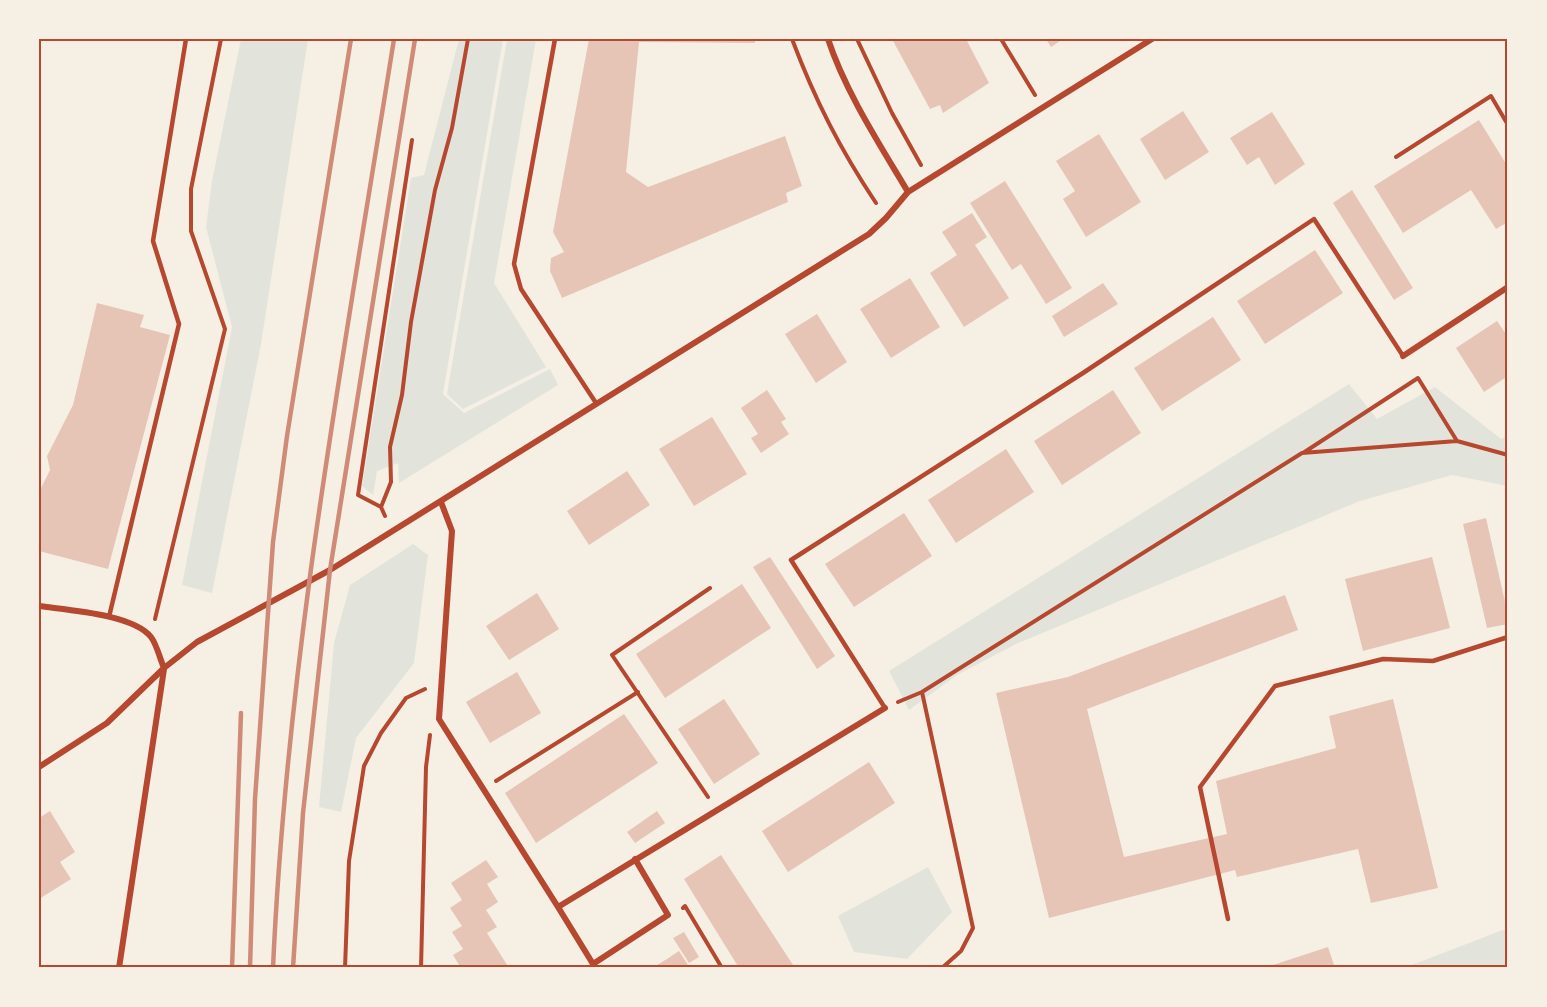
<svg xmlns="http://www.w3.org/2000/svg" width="1547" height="1007" font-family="'Noto Serif',serif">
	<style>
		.green { fill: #e2e4dc }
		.building { fill: #e6c5b7 }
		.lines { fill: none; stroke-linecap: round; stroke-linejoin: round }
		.path { stroke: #b5482f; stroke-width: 4 }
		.service { stroke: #b5482f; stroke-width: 4.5 }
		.minor { stroke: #b5482f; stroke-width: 6 }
		.rail { stroke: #cf8b77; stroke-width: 4.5 }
		.neatline { fill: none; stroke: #b5482f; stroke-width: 2 }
	</style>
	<rect width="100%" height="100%" fill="#f6efe4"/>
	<path class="green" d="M241,39H308L261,344L212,593L182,585L232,327L206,227L212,181Z
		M459,39H503L443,394L464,413L550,369L558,385L399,483L398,463L377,471L373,495L362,486L411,178L424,175Z
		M507,39H536L494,283L546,367L463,409L447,394Z
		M1349,384L1377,419L1435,387L1501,439L1508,435V486L1452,475L1360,501L1016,644L957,675L909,710L889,671Z
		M413,544L428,555L414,663L356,738L341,812L319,807L334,643L350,585Z
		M928,867L952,912L907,959L854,952L838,916Z
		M1508,928V968H1404Z"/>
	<path class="building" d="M589,39H755V43L639,42L626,172L648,187L785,136L802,186L786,193L788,202L562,298L550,271L551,258L564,252L553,232Z
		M892,39H966L989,83L943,113L940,105L930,109Z
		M1046,39H1063L1051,47Z
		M1183,111L1209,152L1165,180L1140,139Z
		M1272,112L1305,164L1275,185L1259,157L1247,165L1230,138Z
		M1479,120L1508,167V222L1496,229L1471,190L1403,233L1374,186Z
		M1099,134L1141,202L1086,237L1063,199L1075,191L1056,161Z
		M1005,181L1072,288L1046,304L1021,264L1012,270L970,203Z
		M1352,190L1413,288L1394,300L1333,203Z
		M972,213L987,237L975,245L1009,298L964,327L930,273L957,255L942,232Z
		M1315,250L1343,293L1265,344L1237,301Z
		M910,278L940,327L891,358L860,309Z
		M1103,283L1118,304L1064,337L1052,316Z
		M97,303L144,315L140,327L170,335L108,569L39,551V492L50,470L47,456L73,405Z
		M817,314L847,362L816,383L785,334Z
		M1213,317L1241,360L1162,411L1134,368Z
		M1497,321L1508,337V376L1484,392L1456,348Z
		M767,390L786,419L781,422L789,434L761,453L751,438L758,434L741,408Z
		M1113,390L1141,433L1062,485L1034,441Z
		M712,417L747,474L694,506L659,449Z
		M1006,449L1034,492L956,543L928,500Z
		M627,471L650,505L589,545L567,511Z
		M904,513L932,556L854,607L825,564Z
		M1486,518L1508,615V624L1487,628L1463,524Z
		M770,557L835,656L817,669L753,567Z
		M1432,557L1450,628L1363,651L1345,579Z
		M742,584L771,628L665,698L636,654Z
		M537,593L559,629L509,660L486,626Z
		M1285,595L1298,630L1087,709L1124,857L1227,834L1216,781L1336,748L1329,716L1393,699L1438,888L1371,903L1358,849L1237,877L1235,870L1049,918L996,693L1068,677Z
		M517,672L541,713L490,743L466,702Z
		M724,699L760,754L714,784L678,729Z
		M624,714L658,763L536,843L505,793Z
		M869,762L895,803L788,872L762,831Z
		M50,811L75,852L60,862L71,879L39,899V818Z
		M657,811L665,823L635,843L627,832Z
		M721,855L795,968H739L684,879Z
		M486,860L498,877L487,884L498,902L486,910L497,927L487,933L509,968H461L453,955L463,949L452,932L462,926L450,908L462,900L451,883Z
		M684,932L699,957L689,963L673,938Z
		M1328,947L1335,968H1264Z
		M679,951L690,968H652L667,959Z"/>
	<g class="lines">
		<path class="path" d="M792,39C815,100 840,149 876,203
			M857,39L892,113L921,165
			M1001,39L1035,95
			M1507,39L1508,41
			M1396,157L1491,96L1508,125
			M1303,453L1418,378L1457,441
			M381,507L391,482L390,447L402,395L411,322L435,190L452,128L468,39
			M385,516L381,507L358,495L412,140
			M155,619L225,329L191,231V189L221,39
			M922,692L973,928L961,951L942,968
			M898,702L922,692L1302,453L1457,441L1508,455
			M496,781L638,692
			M708,797L612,655L710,588
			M683,908L685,906L722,968
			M345,968L349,861L364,766L381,733L406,698L425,689
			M421,968L426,767L430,735"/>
		<path class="service" d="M555,39L514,264L521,289L596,403
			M109,617L179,324L153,241L186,39
			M885,708L791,560L1083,373L1314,219L1403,356
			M1228,919L1200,787L1275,686L1383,659L1433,661L1508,637"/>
		<path class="minor" d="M828,39C845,91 880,145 908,192
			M1403,356L1508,287
			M441,502L452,531L439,719L558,907L885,708
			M39,606C67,610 133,614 151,637C157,645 160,659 164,668
			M39,767L107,723L164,668L197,642L330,570L869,234L886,218L908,192L1152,39
			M558,907L593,964L668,915L635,859
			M119,968L164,669"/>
		<path class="rail" d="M232,968L241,713
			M250,968L255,799L273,542L287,436L351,39
			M273,968C287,655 345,348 394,39
			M293,968L303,813L330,570L415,39"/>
	</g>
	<rect width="1547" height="1007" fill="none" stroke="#f6efe4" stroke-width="81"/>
	<rect x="40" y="40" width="1466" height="926" class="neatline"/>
</svg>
